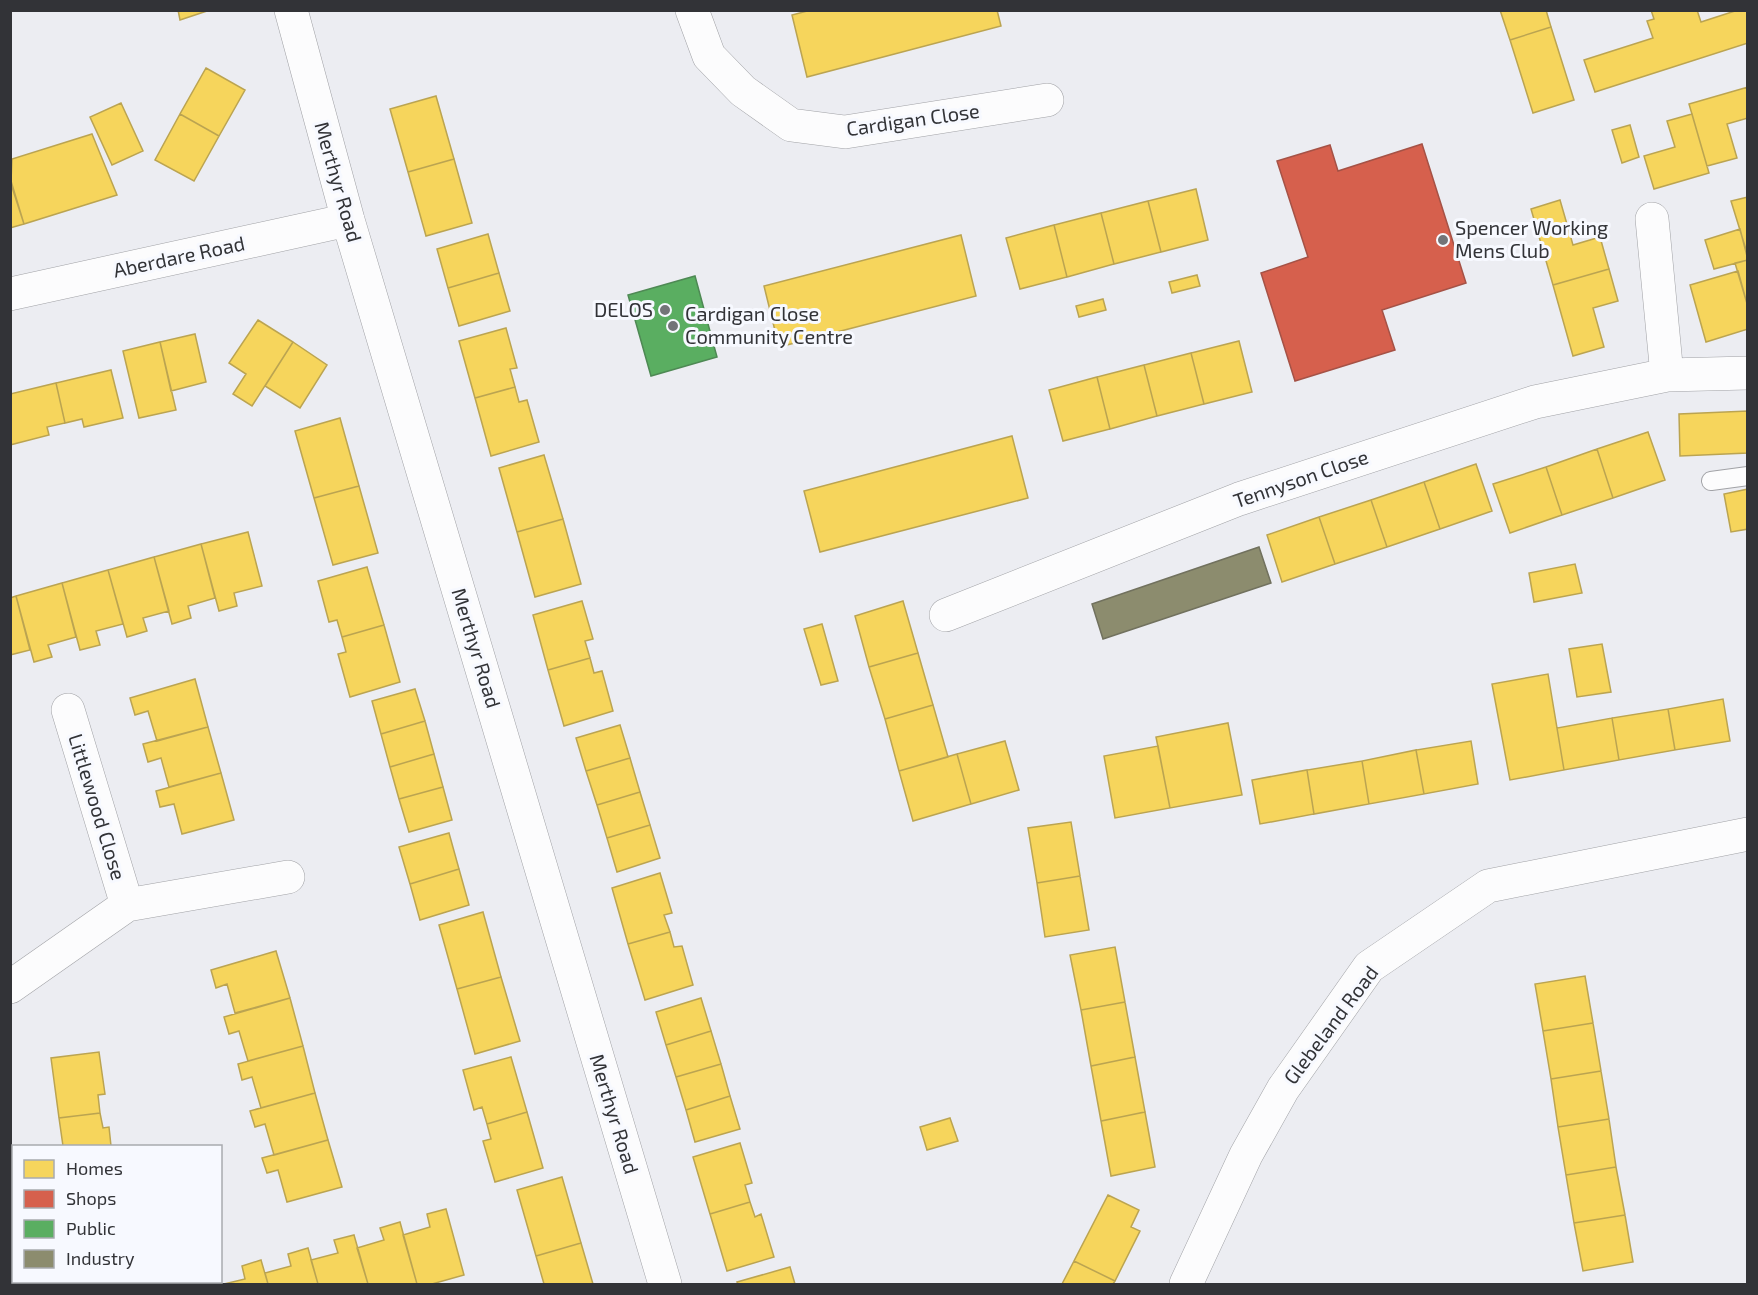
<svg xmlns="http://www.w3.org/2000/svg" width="1758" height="1295" font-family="'Exo 2',sans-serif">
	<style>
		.homes { fill: #f6d55c; stroke: #bba451; stroke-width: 1.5 }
		.shops { fill: #d6604d; stroke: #a55246; stroke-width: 1.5 }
		.public { fill: #5aae61; stroke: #4e8954; stroke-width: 1.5 }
		.industry { fill: #8c8c6e; stroke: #71715e; stroke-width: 1.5 }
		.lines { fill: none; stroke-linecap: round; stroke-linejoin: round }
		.service-casing { stroke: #a1a2a6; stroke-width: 20 }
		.minor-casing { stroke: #a1a2a6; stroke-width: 34 }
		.service { stroke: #fcfcfd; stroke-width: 18 }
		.minor { stroke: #fcfcfd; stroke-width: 33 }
		.poi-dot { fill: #737478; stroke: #f7f9ff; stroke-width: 2 }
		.labels { text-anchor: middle; stroke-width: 6; stroke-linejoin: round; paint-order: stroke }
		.street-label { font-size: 20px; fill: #323337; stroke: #f7f9ff }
		.poi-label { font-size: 20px; fill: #323337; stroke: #f7f9ff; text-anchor: start }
	</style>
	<rect width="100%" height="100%" fill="#ecedf2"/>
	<path class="homes" d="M178,10H210L180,20Z
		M811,10H997L1001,26L807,77L792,15Z
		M1500,10H1546L1551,27L1510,40Z
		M1651,10H1697L1701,22L1738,10H1748V43L1595,92L1584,60L1653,38L1647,21L1654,19Z
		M1551,27L1574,100L1533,113L1510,40Z
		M206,68L245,90L219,136L180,114Z
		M1748,87V118L1727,124L1737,158L1707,166L1689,104Z
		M436,96L454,159L408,172L390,109Z
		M121,103L143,151L112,165L90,117Z
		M180,114L219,136L194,181L155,160Z
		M1692,114L1709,173L1654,189L1644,156L1675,147L1667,121Z
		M1630,125L1639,157L1622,163L1612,130Z
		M92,134L117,195L24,224L11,181L12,159Z
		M454,159L472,223L426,236L408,172Z
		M10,181L24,224L10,228Z
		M1196,189L1208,240L1161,252L1148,201Z
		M1748,197V256L1731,201Z
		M1560,200L1573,245L1600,237L1609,269L1553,285L1531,209Z
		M1148,201L1161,252L1114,264L1101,213Z
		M1101,213L1114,264L1067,277L1054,225Z
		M1054,225L1067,277L1020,289L1006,238Z
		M1740,229L1748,260L1714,269L1705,240Z
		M488,234L499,273L448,288L437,249Z
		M961,235L976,296L779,347L764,286Z
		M1748,260V307L1735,263Z
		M1609,269L1618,301L1593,308L1604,347L1573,356L1553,285Z
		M1738,271L1748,307V329L1706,342L1690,285Z
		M499,273L510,311L459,326L448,288Z
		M1197,275L1200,286L1172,293L1169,282Z
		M1103,299L1106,310L1079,317L1076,306Z
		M258,320L293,342L252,406L233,394L246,374L229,363Z
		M506,328L517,368L510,369L515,387L475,398L459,341Z
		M195,334L206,382L171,391L160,342Z
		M1239,341L1252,392L1204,404L1191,353Z
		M160,342L176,410L139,418L123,351Z
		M293,342L327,365L300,408L265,386Z
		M1191,353L1204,404L1157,416L1144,365Z
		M1144,365L1157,416L1110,429L1097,377Z
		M111,370L123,418L84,427L82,419L65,423L56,383Z
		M1097,377L1110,429L1063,441L1049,390Z
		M56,383L65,423L47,427L49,435L10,445V394Z
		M515,387L519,402L527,400L539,442L491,456L475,398Z
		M1748,411V453L1680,456L1679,414Z
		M340,418L359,486L314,498L295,431Z
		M1648,432L1665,480L1613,498L1597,449Z
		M1012,436L1028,498L820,552L804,491Z
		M1597,449L1613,498L1562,515L1546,467Z
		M544,455L563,519L517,532L499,468Z
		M1476,464L1492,511L1440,529L1424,482Z
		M1546,467L1562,515L1510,533L1493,484Z
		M1424,482L1440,529L1387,547L1371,500Z
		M359,486L378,553L333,565L314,498Z
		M1748,489V529L1731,532L1724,494Z
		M1371,500L1387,547L1335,564L1319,517Z
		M1319,517L1335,564L1282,582L1267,535Z
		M563,519L581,584L535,597L517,532Z
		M248,532L262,586L234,593L237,606L219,611L201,544Z
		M201,544L215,598L188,606L191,618L172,624L154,557Z
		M154,557L169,611L143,618L147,631L127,637L108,570Z
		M1575,564L1582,593L1534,602L1529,573Z
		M367,567L384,625L342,637L337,620L329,622L318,581Z
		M108,570L123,624L96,631L100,645L80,650L62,583Z
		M62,583L76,637L48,645L52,657L34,662L16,596Z
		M16,596L30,650L10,655V598Z
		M582,601L593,639L585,641L590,658L548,670L533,615Z
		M903,601L918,653L869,667L855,616Z
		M822,624L838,681L821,685L804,629Z
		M384,625L400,682L350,697L338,654L346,652L342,637Z
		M1602,644L1611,692L1577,697L1569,649Z
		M918,653L933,705L885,719L869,667Z
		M590,658L594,673L602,671L613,711L564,726L548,670Z
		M1548,674L1564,770L1510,780L1492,684Z
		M195,679L208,727L157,741L148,711L135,715L130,698Z
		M415,689L425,721L381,734L372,701Z
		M1723,699L1730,741L1675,750L1668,709Z
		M933,705L948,757L899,771L885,719Z
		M1668,709L1675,750L1619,760L1612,718Z
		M1612,718L1619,760L1564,770L1557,728Z
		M425,721L434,754L390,767L381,734Z
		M1228,723L1242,795L1170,808L1156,737Z
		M620,725L630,758L586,771L576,738Z
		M208,727L221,773L169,787L161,758L148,762L143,744Z
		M1005,741L1019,790L971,804L957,754Z
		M1471,741L1478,784L1424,794L1416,750Z
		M1158,746L1170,808L1115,818L1104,756Z
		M1416,750L1424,794L1369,804L1362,761Z
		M434,754L443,787L399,799L390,767Z
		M957,754L971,804L913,821L899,771Z
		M630,758L640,792L597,805L586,771Z
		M1362,761L1369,804L1314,814L1307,770Z
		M1307,770L1314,814L1260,824L1252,780Z
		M221,773L234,820L182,834L174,804L160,807L156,791Z
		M443,787L452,820L409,832L399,799Z
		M640,792L650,825L607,838L597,805Z
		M1071,822L1080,876L1037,883L1028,828Z
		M650,825L660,858L617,872L607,838Z
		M449,833L459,869L410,884L399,847Z
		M459,869L469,905L420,920L410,884Z
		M660,873L672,913L664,915L670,932L628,944L612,888Z
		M1080,876L1089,930L1045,937L1037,883Z
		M483,912L501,977L457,989L439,925Z
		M670,932L674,947L682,946L693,985L645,1000L628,944Z
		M1115,947L1125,1002L1081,1010L1070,955Z
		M276,951L290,998L235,1013L227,984L216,988L211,970Z
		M1585,976L1593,1023L1543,1031L1535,984Z
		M501,977L520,1041L475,1054L457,989Z
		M290,998L303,1046L248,1061L239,1031L229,1034L224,1017Z
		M701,998L711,1031L666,1045L656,1012Z
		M1125,1002L1135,1057L1091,1066L1081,1010Z
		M1593,1023L1601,1071L1551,1079L1543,1031Z
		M711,1031L721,1064L676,1077L666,1045Z
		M303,1046L315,1093L261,1108L252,1077L242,1080L238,1064Z
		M99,1052L105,1094L98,1095L100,1113L59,1118L51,1058Z
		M511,1057L527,1112L487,1124L482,1107L474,1110L463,1070Z
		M1135,1057L1145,1112L1101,1121L1091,1066Z
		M721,1064L730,1096L686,1110L676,1077Z
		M1601,1071L1609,1119L1558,1127L1551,1079Z
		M315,1093L328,1140L274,1155L265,1124L255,1127L250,1111Z
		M730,1096L740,1129L695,1142L686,1110Z
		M527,1112L543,1168L495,1182L483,1141L491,1139L487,1124Z
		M1145,1112L1155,1167L1111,1176L1101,1121Z
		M100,1113L103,1128L109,1127L111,1146H63L59,1118Z
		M950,1118L958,1141L927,1150L920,1127Z
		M1609,1119L1616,1167L1566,1175L1558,1127Z
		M328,1140L342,1187L287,1202L278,1170L267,1173L262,1158Z
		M740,1143L752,1183L745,1185L750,1202L710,1214L693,1157Z
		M1616,1167L1625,1215L1574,1223L1566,1175Z
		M562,1177L581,1243L536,1256L517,1190Z
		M1108,1195L1139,1210L1131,1227L1140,1231L1115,1281L1074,1261Z
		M750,1202L755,1217L761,1214L774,1257L727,1271L710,1214Z
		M446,1209L464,1275L432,1284H417L403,1235L430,1227L427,1214Z
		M1625,1215L1633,1262L1583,1271L1574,1223Z
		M400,1222L417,1284H368L357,1248L384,1240L380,1228Z
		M354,1235L368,1284H318L311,1260L338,1253L334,1240Z
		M581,1243L593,1284H544L536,1256Z
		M308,1248L318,1284H268L265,1273L291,1266L288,1254Z
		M261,1260L268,1284H224L245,1279L242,1266Z
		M1074,1261L1115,1281L1113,1284H1062Z
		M790,1267L795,1284H738L737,1282Z
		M88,1282H135V1284H88Z"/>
	<path class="shops" d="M1422,144L1466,283L1382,310L1395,350L1295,381L1261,273L1308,257L1277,161L1330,145L1338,171Z"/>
	<path class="public" d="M695,276L717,357L651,376L628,295Z"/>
	<path class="industry" d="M1259,547L1271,583L1103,639L1092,604Z"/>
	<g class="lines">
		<g class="service-casing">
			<path id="service" d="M1711,481L1748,476"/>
		</g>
		<g class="minor-casing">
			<path id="minor" d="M291,10L348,220L665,1284
				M692,10L709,56L743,91L791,125L845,132L1047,100
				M1652,219L1667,375
				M10,294L348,220
				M946,615L1239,499L1535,402L1667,375L1748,373
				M68,710L127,905
				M10,987L127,905L288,877
				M10,1218L14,1238
				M20,1282L21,1284
				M1186,1284L1246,1155L1283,1089L1369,967L1488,886L1748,834"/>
		</g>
		<use href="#service" class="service"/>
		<use href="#minor" class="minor"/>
	</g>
	<g class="poi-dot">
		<circle cx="1443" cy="240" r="6"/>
		<circle cx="665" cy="310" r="6"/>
		<circle cx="673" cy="326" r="6"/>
	</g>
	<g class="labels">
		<g class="street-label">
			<text transform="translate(913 120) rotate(-8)" y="7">Cardigan Close</text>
			<text transform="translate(338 182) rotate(74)" y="7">Merthyr Road</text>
			<text transform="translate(179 257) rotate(-12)" y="7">Aberdare Road</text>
			<text transform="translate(1301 479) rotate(-19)" y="7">Tennyson Close</text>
			<text transform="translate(476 648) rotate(73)" y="7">Merthyr Road</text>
			<text transform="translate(97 807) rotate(73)" y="7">Littlewood Close</text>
			<text transform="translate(1331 1025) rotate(-53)" y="7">Glebeland Road</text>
			<text transform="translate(614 1114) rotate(73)" y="7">Merthyr Road</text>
		</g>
		<g class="poi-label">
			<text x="1455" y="235">Spencer Working<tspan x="1455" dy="23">Mens Club</tspan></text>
			<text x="653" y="317" text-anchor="end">DELOS</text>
			<text x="685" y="321">Cardigan Close<tspan x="685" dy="23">Community Centre</tspan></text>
		</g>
	</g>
	<rect width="1758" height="1295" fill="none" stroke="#323337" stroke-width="24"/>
	<rect x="12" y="1145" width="210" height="138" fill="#f7f9ff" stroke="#a8aaaf" stroke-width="1.5"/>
	<rect x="24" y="1160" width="30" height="18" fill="#f6d55c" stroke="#a8aaaf" stroke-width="1.5"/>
	<text x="66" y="1175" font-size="18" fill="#323337">Homes</text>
	<rect x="24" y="1190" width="30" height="18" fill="#d6604d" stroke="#a8aaaf" stroke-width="1.5"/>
	<text x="66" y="1205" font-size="18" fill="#323337">Shops</text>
	<rect x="24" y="1220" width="30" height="18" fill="#5aae61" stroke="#a8aaaf" stroke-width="1.5"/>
	<text x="66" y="1235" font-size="18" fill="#323337">Public</text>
	<rect x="24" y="1250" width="30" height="18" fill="#8c8c6e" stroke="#a8aaaf" stroke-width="1.5"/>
	<text x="66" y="1265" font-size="18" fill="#323337">Industry</text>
</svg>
